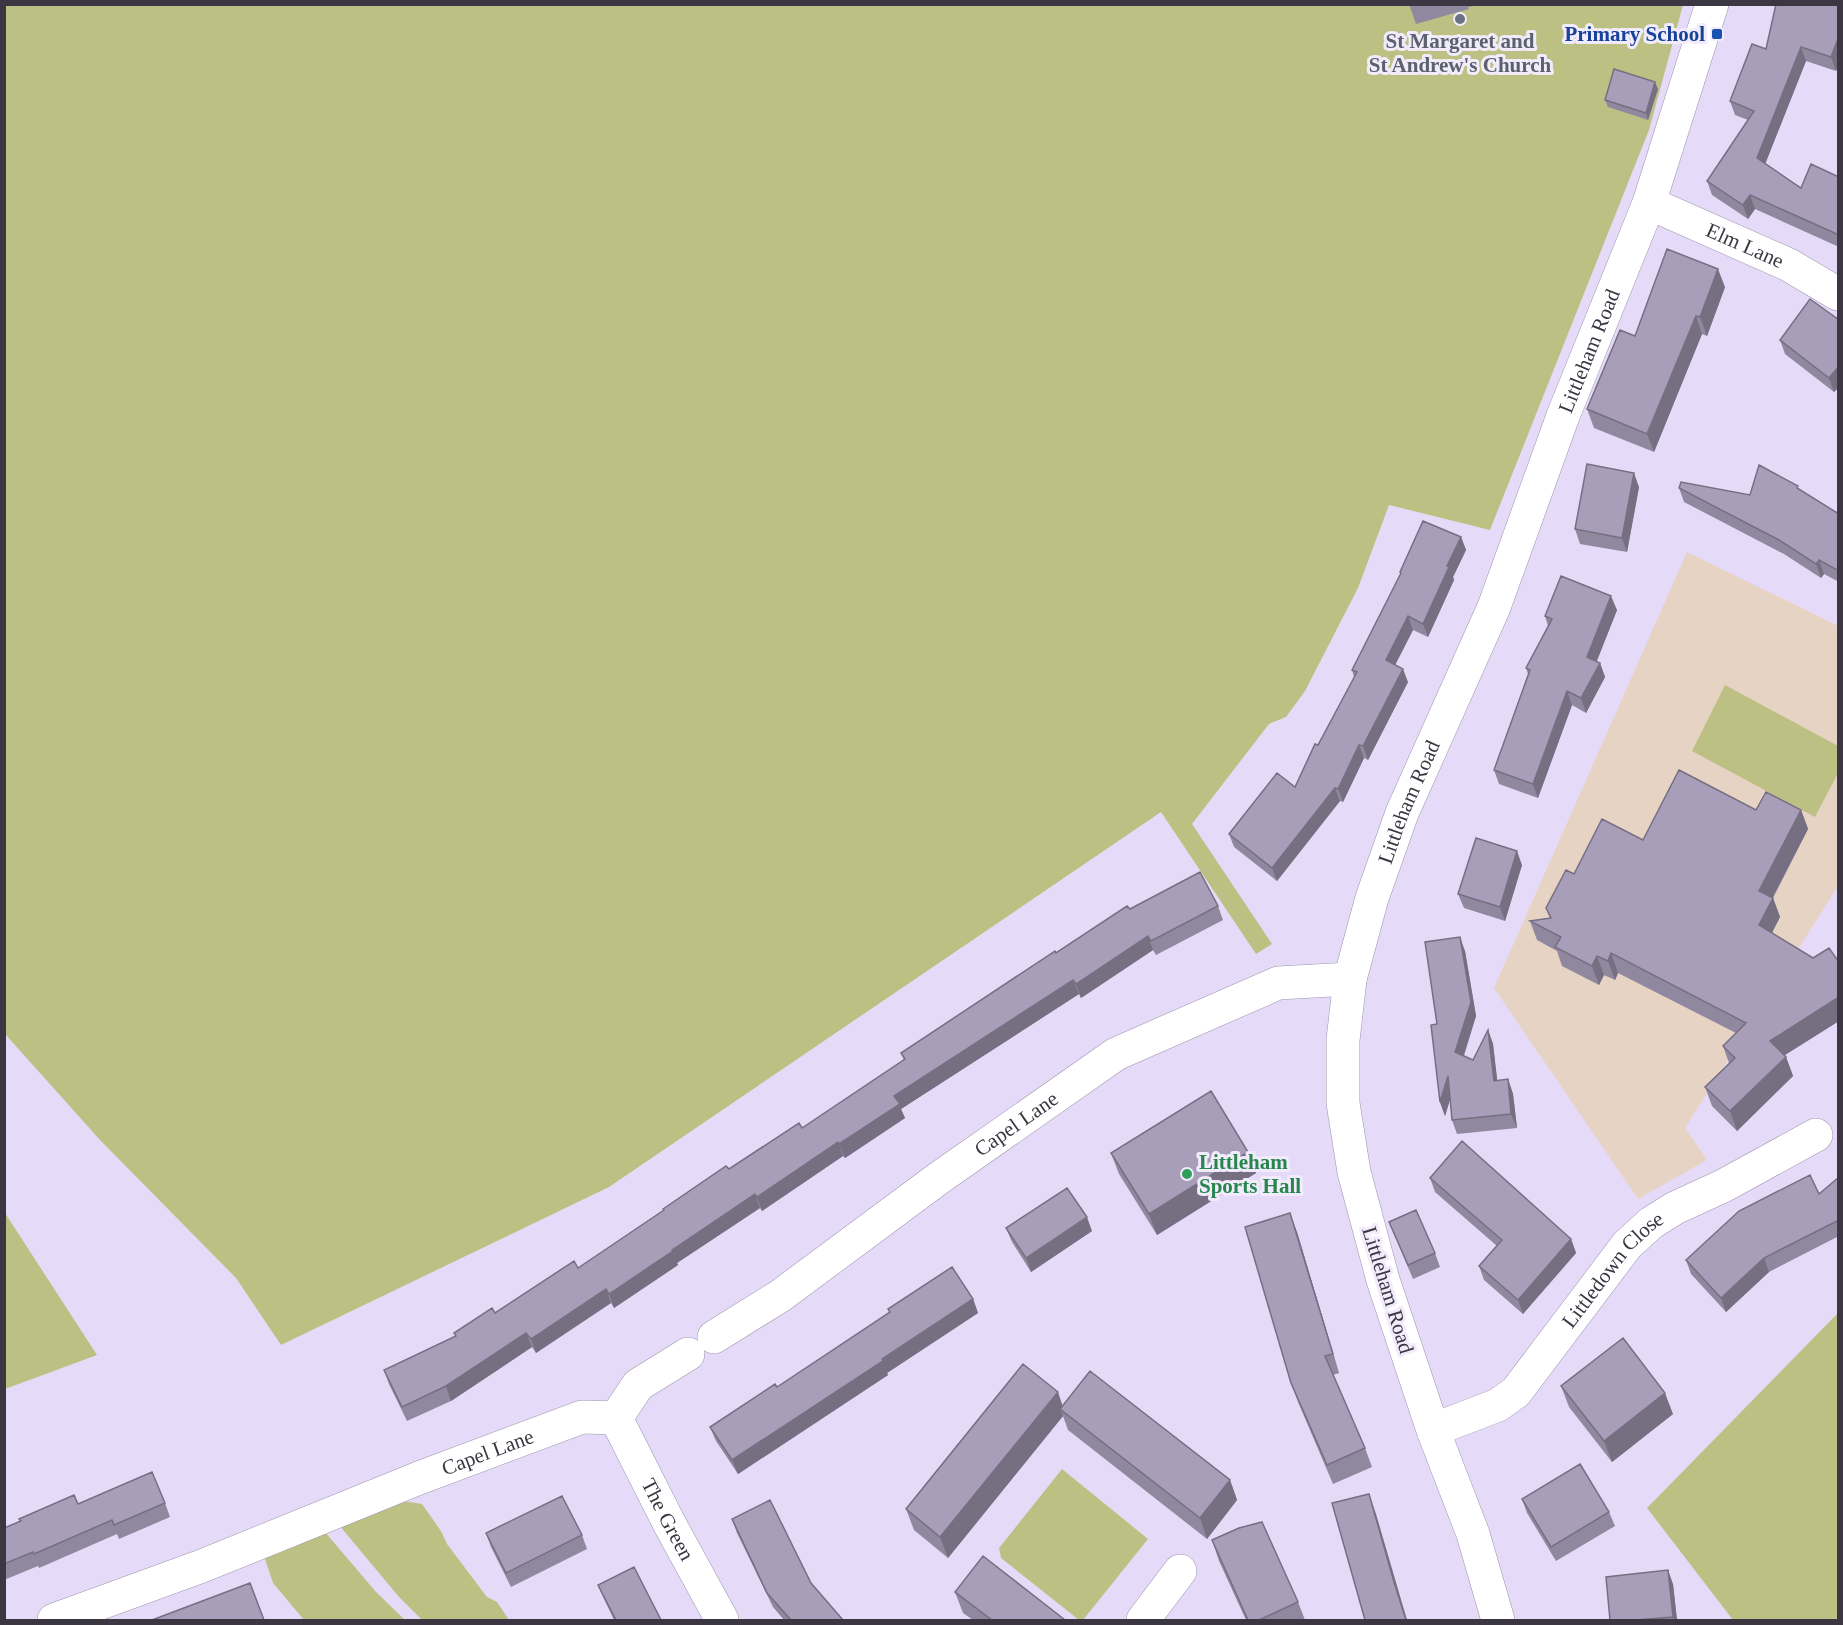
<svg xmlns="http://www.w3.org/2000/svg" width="1843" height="1625" font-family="'Times New Roman',serif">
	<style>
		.education { fill: #e7d3c4 }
		.green { fill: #bcc183 }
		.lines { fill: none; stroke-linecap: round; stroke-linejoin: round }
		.minor-casing { stroke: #9d94ae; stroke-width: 34 }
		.minor { stroke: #fff; stroke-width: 33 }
		.wall { fill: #90889f }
		.shaded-wall { fill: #766f82 }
		.building { fill: #a89eb9; stroke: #766f82; stroke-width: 1.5 }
		.worship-dot { fill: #6b7280; stroke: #f1ebfc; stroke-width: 2 }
		.transit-dot { fill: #1a4fb4; stroke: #f1ebfc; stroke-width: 2 }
		.leisure-dot { fill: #2e9e5b; stroke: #f1ebfc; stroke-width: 2 }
		.labels { text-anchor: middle; stroke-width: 6; stroke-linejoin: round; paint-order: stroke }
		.transit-label { font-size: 21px; font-weight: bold; fill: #164399; stroke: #f1ebfc; text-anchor: end }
		.worship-label { font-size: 21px; font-weight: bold; fill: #5b616d; stroke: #f1ebfc }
		.street-label { font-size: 21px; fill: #3a3642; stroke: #f1ebfc }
		.leisure-label { font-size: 21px; font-weight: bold; fill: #27864d; stroke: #f1ebfc; text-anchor: start }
	</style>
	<rect width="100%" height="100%" fill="#e5dbf8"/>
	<path class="education" d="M1687,552L1838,626V886L1685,1128L1707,1160L1638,1199L1494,988Z"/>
	<path class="green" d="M4,5H1683L1649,130L1490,530L1389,505L1358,588L1305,691L1286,717L1269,724L1192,824L1272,944L1256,954L1161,812L609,1187L281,1345L236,1278L100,1140L5,1034Z
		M1725,685L1838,746V773L1815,817L1692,751Z
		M5,1213L97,1355L5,1389H4Z
		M1838,1313V1620H1733L1647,1508Z
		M1062,1469L1148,1539L1083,1620H1079L1001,1558L999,1548Z
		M403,1501L422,1504L441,1531L447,1544L487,1597L497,1602L509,1620H422L399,1597L339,1525Z
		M325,1532L376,1592L405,1620H304L273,1583L264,1556Z"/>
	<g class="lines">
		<g class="minor-casing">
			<g id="minor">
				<path id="s1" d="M1649,203L1789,265L1838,294"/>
				<path id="s2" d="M714,1337L780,1296L939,1178L1116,1054L1278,983L1350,979"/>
				<path id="s3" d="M616,1418L669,1523L722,1620"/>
				<path d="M616,1418L638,1385L688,1354"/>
				<path id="s4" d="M1433,1430L1498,1405L1516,1392L1627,1245L1651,1223L1675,1208L1723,1186L1816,1135"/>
				<path id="s5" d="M54,1620L202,1566L419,1478L582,1417L616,1418"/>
				<path d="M1143,1620L1180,1571"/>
				<path id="s6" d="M1498,1620L1473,1534L1433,1430L1383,1280L1354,1172L1343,1103V1040L1350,979L1372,898L1402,813L1494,607L1563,416L1649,203L1712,4"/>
			</g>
		</g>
		<use href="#minor" class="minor"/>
	</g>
	<path class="wall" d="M1409,4H1474V6L1468,7L1469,9L1416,24Z
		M1839,4V64L1836,71L1806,61L1765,164L1801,188L1839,177V247L1755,209L1748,219L1712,195L1707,181L1748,120L1735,115L1730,101L1766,49Z
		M1658,89L1648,120L1608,107L1605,100Z
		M1725,287L1707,336L1702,334L1654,452L1594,428L1587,409L1635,336Z
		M1839,320V387L1834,392L1785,354L1780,340Z
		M1639,487L1627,552L1580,544L1575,529Z
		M1679,488L1750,495L1799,489L1839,514V582L1824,574L1821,578L1784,554L1684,502Z
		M1461,537L1466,550L1453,577L1454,580L1428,637L1413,630L1395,665L1408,682L1368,760L1364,758L1343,802L1340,801L1277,881L1234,847L1229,834L1295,787L1318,745L1354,677L1352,670L1400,575V572Z
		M1617,610L1596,662L1600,663L1605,677L1586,713L1572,705L1538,798L1499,784L1494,770L1528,674L1526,668L1548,626L1545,616Z
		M1756,810H1801L1808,829L1773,898L1780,917L1772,933L1813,958L1839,962V1021L1785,1055L1786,1057L1793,1076L1737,1131L1712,1106L1705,1087L1729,1063L1723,1046L1736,1033L1618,973L1615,980L1604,975L1599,985L1562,966L1557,951L1537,940L1530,921L1550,918L1546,908L1574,874L1643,840Z
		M1522,865L1505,921L1464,908L1458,894Z
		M1218,906L1223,920L1156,955L1153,950L1081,998L1079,994L901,1109L905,1118L845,1158L843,1156L762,1211L760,1208L677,1263L678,1265L614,1308L611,1303L536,1353L532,1347L451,1401L407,1421L389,1384L384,1370L455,1336L454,1333L495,1313L578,1268L729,1169L802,1128L904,1060L901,1053L1056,953L1130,909Z
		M1465,951L1476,1016L1464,1056L1473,1060L1488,1030L1493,1044L1497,1081L1508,1079L1513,1094L1517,1128L1457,1134L1452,1120L1450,1099L1445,1116L1440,1102L1437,1024Z
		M1248,1152L1256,1173L1157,1235L1119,1174L1111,1153Z
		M1839,1177V1236L1769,1272L1726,1312L1691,1274L1686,1260L1819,1194Z
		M1430,1178L1571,1239L1576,1253L1523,1314L1484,1280L1479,1266L1497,1246L1435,1192Z
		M1389,1222L1435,1253L1440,1267L1413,1279Z
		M1006,1228L1092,1231L1031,1272L1012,1242Z
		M1297,1232L1339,1373L1333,1375L1365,1448L1372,1467L1333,1484L1298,1402L1291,1383Z
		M973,1299L978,1313L887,1373L888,1375L738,1474L716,1441L710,1427L777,1387L889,1312L888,1309Z
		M1561,1386L1673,1414L1612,1462L1569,1407Z
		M1063,1406L1230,1480L1237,1500L1207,1539L1068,1430L1063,1416L948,1558L914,1530L906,1509Z
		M1522,1499L1609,1512L1615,1526L1556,1561L1527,1513Z
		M165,1503L170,1517L119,1539L117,1534L39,1568L38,1566L4,1580V1528L21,1521L78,1504Z
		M732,1519L811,1583L843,1620H784L773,1607L737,1533Z
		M486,1533L582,1535L587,1549L511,1587L491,1547Z
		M1212,1540L1298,1602L1305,1620H1246L1219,1561Z
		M1673,1584L1677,1620H1610Z
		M598,1585L661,1620H614L604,1599Z
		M955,1592L1065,1620H973L963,1613Z"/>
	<path class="shaded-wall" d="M1839,36V64L1836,71L1831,57Z
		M1801,47L1806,61L1762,172L1757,158Z
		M1655,82L1658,89L1648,120L1646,113Z
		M1750,195L1755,209L1748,219L1743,205Z
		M1718,269L1725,287L1707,336L1700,317Z
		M1696,316L1702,334L1654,452L1647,434Z
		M1839,366V387L1834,392L1829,378Z
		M1634,473L1639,487L1627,552L1622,538Z
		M1461,537L1466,550L1453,577L1454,580L1428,637L1423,624L1447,566Z
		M1819,560L1824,574L1821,578L1816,564Z
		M1611,596L1617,610L1593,671L1587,657Z
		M1408,616L1413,630L1391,673L1386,660Z
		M1600,663L1605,677L1586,713L1581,698Z
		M1403,669L1408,682L1368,760L1363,746Z
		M1567,691L1572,705L1538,798L1533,784Z
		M1359,745L1364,758L1343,802L1338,789Z
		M1335,788L1340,801L1277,881L1272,868Z
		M1801,810L1808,829L1766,910L1759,891Z
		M1517,851L1522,865L1505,921L1500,907Z
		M1773,898L1780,917L1766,944L1759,925Z
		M1148,936L1153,950L1081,998L1076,984Z
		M1460,937L1465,951L1476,1016L1460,1066L1455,1052Z
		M1611,953L1618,973L1615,980L1608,961Z
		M1597,956L1604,975L1599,985L1592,966Z
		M1073,980L1079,994L901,1109L905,1118L845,1158L839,1144L894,1096Z
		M1839,997V1021L1777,1060L1770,1041Z
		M1488,1030L1493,1044L1499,1095L1494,1081Z
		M1786,1057L1793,1076L1737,1131L1730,1111Z
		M1448,1076L1453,1090L1445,1116L1440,1102Z
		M1508,1079L1513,1094L1517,1128L1511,1114Z
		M838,1142L843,1156L762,1211L757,1197Z
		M1248,1152L1256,1173L1157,1235L1149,1214Z
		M755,1194L760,1208L677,1263L678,1265L614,1308L609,1294L672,1250Z
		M1290,1213L1297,1232L1339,1373L1333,1354Z
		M1087,1217L1092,1231L1031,1272L1026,1258Z
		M1571,1239L1576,1253L1523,1314L1518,1300Z
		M1764,1258L1769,1272L1726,1312L1721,1298Z
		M606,1289L611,1303L536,1353L531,1339Z
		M973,1299L978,1313L887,1373L888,1375L738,1474L732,1460Z
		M526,1333L532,1347L451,1401L446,1386Z
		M1058,1392L1065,1413L1060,1409L1063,1416L948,1558L940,1537Z
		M1665,1393L1673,1414L1612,1462L1604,1441Z
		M1230,1480L1237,1500L1207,1539L1200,1518Z
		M1369,1494L1376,1514L1407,1620H1406L1394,1582Z
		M1668,1570L1673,1584L1677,1620H1674L1673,1617Z"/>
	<path class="building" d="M1776,4H1839V36L1831,57L1801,47L1757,158L1801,188L1811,164L1839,177V235L1750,195L1743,205L1707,181L1754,111L1730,101L1752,44L1766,49Z
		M1614,69L1655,82L1646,113L1605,100Z
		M1667,249L1718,269L1700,317L1696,316L1647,434L1587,409L1620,330L1635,336Z
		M1810,299L1839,320V366L1829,378L1780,340Z
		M1587,464L1634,473L1622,538L1575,529Z
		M1759,465L1798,486L1797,488L1839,514V571L1819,560L1816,564L1779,540L1679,488L1681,482L1750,495Z
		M1423,521L1461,537L1447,566L1449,567L1423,624L1408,616L1386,660L1403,669L1363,746L1359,745L1338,789L1335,788L1272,868L1229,834L1277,773L1295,787L1315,744L1318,745L1357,672L1352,670L1401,573L1400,572Z
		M1561,576L1611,596L1587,657L1600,663L1581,698L1567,691L1533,784L1494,770L1530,670L1526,668L1552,619L1545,616Z
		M1679,770L1756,810L1766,792L1801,810L1759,891L1773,898L1759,925L1813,958L1829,948L1839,962V997L1770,1041L1786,1057L1730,1111L1705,1087L1735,1058L1723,1046L1746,1023L1611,953L1608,961L1597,956L1592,966L1555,947L1561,937L1530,921L1551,918L1546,908L1566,870L1574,874L1602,819L1643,840Z
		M1476,838L1517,851L1500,907L1458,894Z
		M1200,872L1218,906L1151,941L1148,936L1076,984L1073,980L894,1096L900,1104L839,1144L838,1142L757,1197L755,1194L672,1250L673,1251L609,1294L606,1289L531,1339L526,1333L446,1386L402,1407L384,1370L456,1336L454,1333L492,1308L495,1313L574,1261L578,1268L664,1210L663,1209L726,1166L729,1169L799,1123L802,1128L905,1059L901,1053L1055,951L1056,953L1127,906L1130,909Z
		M1460,937L1471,1002L1455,1052L1473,1060L1488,1030L1494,1081L1508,1079L1511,1114L1452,1120L1448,1076L1440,1102L1431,1025L1437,1024L1425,942Z
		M1211,1091L1248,1152L1149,1214L1111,1153Z
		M1462,1141L1571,1239L1518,1300L1479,1266L1502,1240L1430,1178Z
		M1810,1175L1819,1194L1839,1177V1220L1764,1258L1721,1298L1686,1260L1739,1211Z
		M1067,1188L1087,1217L1026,1258L1006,1228Z
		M1416,1210L1435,1253L1408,1265L1389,1222Z
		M1290,1213L1333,1354L1325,1356L1365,1448L1327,1465L1291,1383L1245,1227Z
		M952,1267L973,1299L882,1359L883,1361L732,1460L710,1427L775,1384L777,1387L890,1312L888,1309Z
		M1623,1338L1665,1393L1604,1441L1561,1386Z
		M1023,1364L1058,1392L940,1537L906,1509Z
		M1090,1371L1230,1480L1200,1518L1060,1409Z
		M1580,1464L1609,1512L1551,1547L1522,1499Z
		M152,1472L165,1503L114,1525L112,1520L34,1554L33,1552L4,1564V1528L21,1521L19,1519L74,1495L78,1504Z
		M1369,1494L1394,1582L1406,1620H1365L1332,1503Z
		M562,1496L582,1535L506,1573L486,1533Z
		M770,1500L811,1583L843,1620H791L767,1593L732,1519Z
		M1262,1522L1298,1602L1259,1620H1248L1212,1540L1239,1528Z
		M983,1556L1065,1620H992L955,1592Z
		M634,1567L661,1620H616L598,1585Z
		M1668,1570L1673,1617L1635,1620H1610L1606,1577Z
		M250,1583L264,1620H152Z"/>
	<circle class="worship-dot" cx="1460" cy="19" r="6"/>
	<rect class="transit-dot" x="1711" y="28" width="12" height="12" rx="3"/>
	<circle class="leisure-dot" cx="1187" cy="1174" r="6"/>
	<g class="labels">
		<g class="transit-label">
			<text x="1705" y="41">Primary School</text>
		</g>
		<g class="worship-label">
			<text x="1460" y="48">St Margaret and<tspan x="1460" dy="24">St Andrew's Church</tspan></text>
		</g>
		<g class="street-label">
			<text dy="7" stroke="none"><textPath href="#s1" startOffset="105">Elm Lane</textPath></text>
			<text dy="7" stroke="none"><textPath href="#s6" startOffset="1338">Littleham Road</textPath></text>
			<text dy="7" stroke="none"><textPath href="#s6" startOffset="852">Littleham Road</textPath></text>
			<text dy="7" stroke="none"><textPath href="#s2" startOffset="370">Capel Lane</textPath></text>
			<text dy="7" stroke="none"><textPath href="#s4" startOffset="248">Littledown Close</textPath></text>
			<text transform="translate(1388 1290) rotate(73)" y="7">Littleham Road</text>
			<text dy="7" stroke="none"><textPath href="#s5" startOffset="465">Capel Lane</textPath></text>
			<text dy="7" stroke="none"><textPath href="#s3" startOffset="114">The Green</textPath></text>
		</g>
		<g class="leisure-label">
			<text x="1199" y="1169">Littleham<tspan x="1199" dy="24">Sports Hall</tspan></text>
		</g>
	</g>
	<rect width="1843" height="1625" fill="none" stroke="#3a3642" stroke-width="12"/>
</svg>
